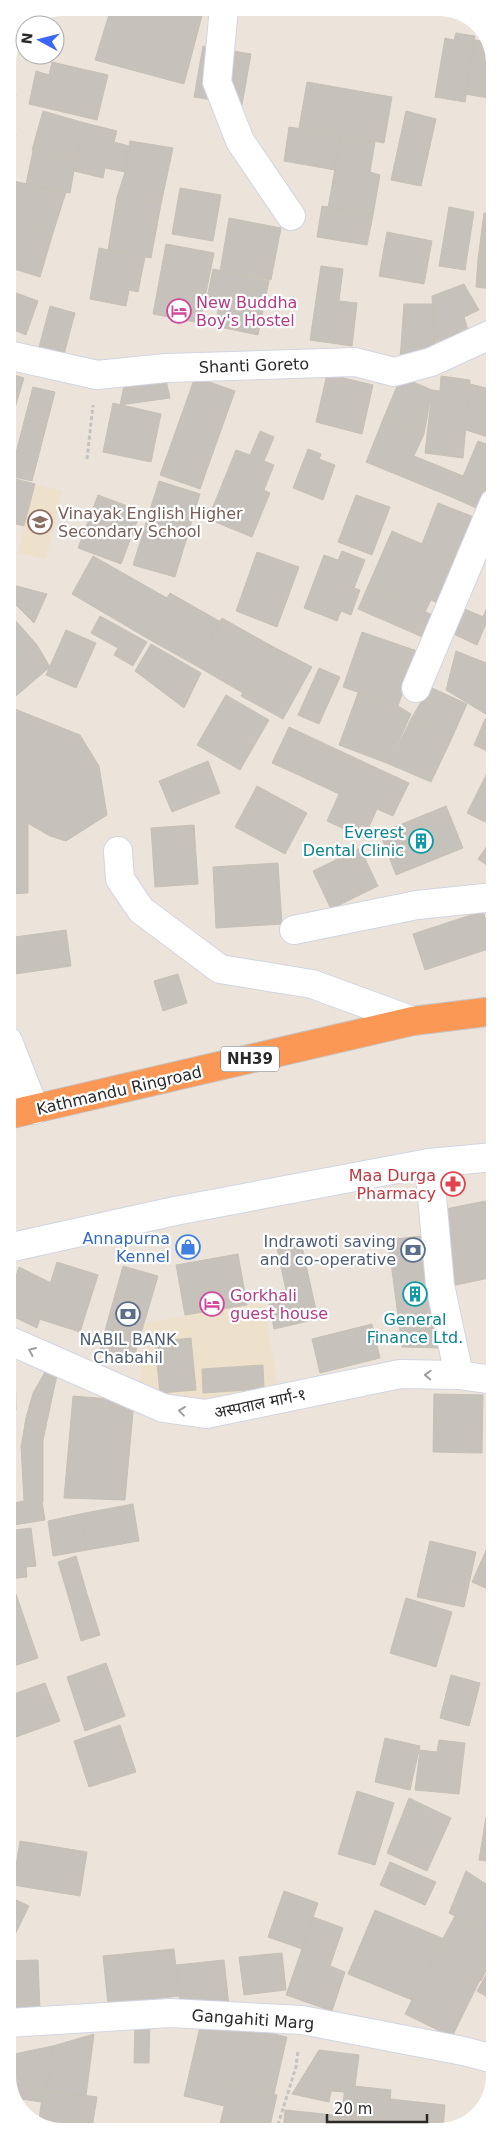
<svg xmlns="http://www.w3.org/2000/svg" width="502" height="2139" font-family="'DejaVu Sans','Noto Sans Devanagari',sans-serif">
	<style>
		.education { fill: #ede1cb }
		.building { fill: #c7c1bb; stroke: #c7c0b5 }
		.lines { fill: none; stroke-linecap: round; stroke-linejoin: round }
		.minor-casing { stroke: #d1d5e2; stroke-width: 30 }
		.highway-casing { stroke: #c3c3c3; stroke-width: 30 }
		.path { stroke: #c3c3c3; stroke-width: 3; stroke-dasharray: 4 2.5; stroke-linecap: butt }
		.minor { stroke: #fff; stroke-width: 28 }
		.highway { stroke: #fc9856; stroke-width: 28 }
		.oneway { stroke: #9f9f9f }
		.labels { text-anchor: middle; stroke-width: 4.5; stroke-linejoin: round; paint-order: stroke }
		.shield { fill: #fff; stroke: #6a6a6a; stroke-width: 1 }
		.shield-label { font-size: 15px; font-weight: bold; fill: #2a2a2a }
		.hotel-label { font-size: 16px; fill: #b23c85; stroke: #fff; text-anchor: start }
		.street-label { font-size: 16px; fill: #2a2a2a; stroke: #fff }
		.education-label { font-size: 16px; fill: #785e54; stroke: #fff; text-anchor: start }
		.culture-label { font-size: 16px; fill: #0d838f; stroke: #fff; text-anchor: end }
		.health-label { font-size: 16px; fill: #be3a42; stroke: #fff; text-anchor: end }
		.shop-label { font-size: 16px; fill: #366cbe; stroke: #fff; text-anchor: end }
		.service-label { font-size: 16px; fill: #4e5e75; stroke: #fff; text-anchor: end }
	</style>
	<rect width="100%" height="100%" fill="#ece4db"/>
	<path class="education" d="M50,13L47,25H25V29L22,28L24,24Z
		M35,484L62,491L46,559L18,553Z
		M263,1301L279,1392L196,1408L139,1394L145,1323Z"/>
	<path class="building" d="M111,8H204L184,84L95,60Z
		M456,33L475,36L465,102L435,97L445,38L454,40Z
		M475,40L487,42L493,53L494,99L465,94Z
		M203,46L251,54L242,105L194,97Z
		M52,62L108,75L97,120L29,104L36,71L49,75Z
		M307,82L392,97L384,143L299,128Z
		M8,93L16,95L8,125Z
		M43,111L85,123L76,159L32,150Z
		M406,111L436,119L421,186L391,180Z
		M85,123L117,131L114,142L129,146L125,172L105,168L103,178L74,171Z
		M289,127L341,135L335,170L284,161Z
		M8,133L16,135L9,157H8Z
		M341,135L375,142L370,172L380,175L373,215L328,208Z
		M130,141L173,148L161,204L117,197L125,172Z
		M33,151L76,159L70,193L26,184Z
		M13,181L66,192L53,233L8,219V204Z
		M180,188L221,195L213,241L172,234Z
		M117,197L161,204L151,258L108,250Z
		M322,206L373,215L367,245L317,237Z
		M449,207L474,212L465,270L439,266Z
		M484,213L494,214V261L478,259Z
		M229,218L281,228L271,280L220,271Z
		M8,219L53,233L40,277L8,267Z
		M387,232L432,241L424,284L379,276Z
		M166,244L214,253L200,323L153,314Z
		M99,248L145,257L138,292L129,290L126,306L90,299Z
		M478,259L494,261V289L476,287Z
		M321,266L343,269L339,301L357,303L352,346L310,340Z
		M213,269L269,281L258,335L215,326L219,305L206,303Z
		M464,284L479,310L464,317L468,330L434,343L432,296Z
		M8,290L38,301L26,335L9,328L8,332Z
		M404,304H433L435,358L400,359Z
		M50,306L75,313L63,358L38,351Z
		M8,373L24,378L8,431Z
		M327,374L373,385L362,434L316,422Z
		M126,376L166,380L170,398L120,405Z
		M441,376L470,380L463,458L425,453L432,390L440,391Z
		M195,377L235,391L200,489L160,475Z
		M401,377L432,390L424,434L384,417Z
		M470,384L494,390V439L466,430Z
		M33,387L55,392L32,481L10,476Z
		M113,403L161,414L151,462L103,452Z
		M384,417L424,434L414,456L463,476L454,498L366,462Z
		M260,431L274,437L264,461L274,465L264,490L270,493L252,537L208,519L236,450L250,455Z
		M478,441L494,447V491L485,512L454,498Z
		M308,449L321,454L319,459L335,465L323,500L293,488Z
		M8,477L35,484L24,526L8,522Z
		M159,481L200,494L175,577L133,565Z
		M98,495L141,511L121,564L78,548Z
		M356,495L390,507L372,555L338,542Z
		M438,503L484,521L466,563L422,544Z
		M392,531L466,563L447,607L431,600L425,612L368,586Z
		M342,551L365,560L354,588L360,590L351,615L341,611L337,621L304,608L324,555L338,560Z
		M257,552L299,567L277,627L236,611Z
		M93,556L167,598L145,637L72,594Z
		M13,585L47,594L34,623L8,597Z
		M368,586L437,617L427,639L358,609Z
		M494,591V622L483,617Z
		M170,593L221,622L195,665L145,637Z
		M460,607L488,619L477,645L449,632Z
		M100,616L147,642L133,666L114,655L118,648L91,633Z
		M222,618L270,645L243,693L195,665Z
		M15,620L37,645L8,670V627Z
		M66,630L96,643L76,688L46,675Z
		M362,632L417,651L398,706L343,687Z
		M151,644L201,673L184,708L135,671Z
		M37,645L50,667L16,696L8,687V670Z
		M270,645L312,667L283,719L241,696Z
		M456,651L494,666V719L446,690Z
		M319,668L340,677L319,724L298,715Z
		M430,687L467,704L451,740L411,719Z
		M358,693L398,706L411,714L389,764L339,745Z
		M226,695L269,720L240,770L197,745Z
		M15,709L80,735L99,766L107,815L66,841L50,836L8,812V710Z
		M411,719L451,740L431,782L389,764Z
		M485,719L494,723V754L474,745Z
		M289,727L321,742L305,778L272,763Z
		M321,742L409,783L393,816L377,809L364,838L327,821L339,794L305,778Z
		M208,761L220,793L172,812L159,781Z
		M488,771L494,773V805L485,822L467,813Z
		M257,786L307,813L285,854L235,827Z
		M446,806L463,848L396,875L380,833Z
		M8,812L28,824V893L8,894Z
		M194,825L198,884L155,887L151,828Z
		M494,836V870L478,859Z
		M360,848L378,886L331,909L313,871Z
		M278,863L282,924L216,928L213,867Z
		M483,911L494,947L425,970L413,934Z
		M66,930L71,966L8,975V938Z
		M178,974L187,1003L163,1011L154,981Z
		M485,1201L494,1245V1277L451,1286L436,1211Z
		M429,1235L441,1348L402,1347L388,1240Z
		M301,1242L318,1319L274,1329L269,1304L288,1300L277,1248Z
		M238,1254L247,1305L185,1315L176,1265Z
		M57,1262L98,1275L80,1332L39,1319Z
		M14,1266L8,1289V1269Z
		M123,1266L158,1276L133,1361L99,1352Z
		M19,1267L51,1283L37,1328L8,1314V1299Z
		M372,1324L380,1358L320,1373L312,1339Z
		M191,1338L196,1390L160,1393L155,1342Z
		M8,1358V1363H15L16,1410H8Z
		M263,1365L264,1389L203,1393L202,1369Z
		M45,1372L57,1375L43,1440V1502H42L45,1520L8,1526V1504L24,1501L21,1447L26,1418L33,1393Z
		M434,1394L483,1395L482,1453L433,1452Z
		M73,1396L134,1401L125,1500L64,1498Z
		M494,1455V1475L489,1473Z
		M133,1504L139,1541L87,1550L80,1514Z
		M80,1514L87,1550L53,1556L48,1521Z
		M31,1528L36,1566L26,1567L27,1577L8,1579V1531Z
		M492,1537L494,1538V1592L472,1582Z
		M430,1541L476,1552L464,1607L417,1597Z
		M76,1556L88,1597L70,1602L58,1562Z
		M16,1594L38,1658L8,1668V1596Z
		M88,1597L100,1635L81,1641L70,1602Z
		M406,1598L452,1612L436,1667L390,1653Z
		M106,1663L125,1716L85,1731L67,1677Z
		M451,1675L480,1683L469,1726L440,1718Z
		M45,1683L60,1721L8,1740V1696Z
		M120,1725L136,1772L89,1787L74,1741Z
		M385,1738L420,1746L410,1790L375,1782Z
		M439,1740L465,1743L459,1794L415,1790L420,1750L437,1752Z
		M357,1791L394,1803L375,1865L338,1854Z
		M409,1798L451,1818L427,1871L387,1853Z
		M486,1817L494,1818V1862L479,1860Z
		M20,1841L87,1852L80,1896L13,1885Z
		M390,1862L436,1882L425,1905L380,1885Z
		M466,1871L486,1884L494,1897V1933L449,1913Z
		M284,1891L318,1903L302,1949L268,1937Z
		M8,1896L29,1906L8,1949Z
		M375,1910L444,1939L412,2000L348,1974Z
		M455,1916L494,1933V1954L481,1981L433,1957Z
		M313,1917L343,1928L330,1966L345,1972L332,2011L286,1995Z
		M174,1949L179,1996L108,2004L103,1956Z
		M282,1953L286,1990L244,1995L239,1957Z
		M433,1957L480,1980L452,2037L405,2014Z
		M38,1960L40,2009L8,2011V1961Z
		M224,1960L229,2006L181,2011L176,1965Z
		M494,1961V2001L477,1991Z
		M150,2018L149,2063H134L135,2019Z
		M202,2018L243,2027L224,2106L184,2096Z
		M243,2027L287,2037L274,2094L230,2084Z
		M94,2034L86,2096L47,2090L53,2046Z
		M53,2046L47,2090H43L41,2102L14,2098L9,2086V2055Z
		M319,2050L359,2055L355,2086L345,2085L344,2092L331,2091L329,2102L292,2094Z
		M230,2084L277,2095L269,2131H218Z
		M345,2085L391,2090L388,2120L342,2115Z
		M43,2090L97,2097L92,2128L39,2120Z
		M14,2098L23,2099L21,2110Z
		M390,2099L445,2105L443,2130L387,2131Z
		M285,2110L334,2115L332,2131H283Z
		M334,2115L388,2120L387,2131H332Z
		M39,2120L93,2128V2131H56L39,2123Z"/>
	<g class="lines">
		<g class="minor-casing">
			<path id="minor" d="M224,8L217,82L240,141L291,216
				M8,355L97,375L166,368L355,362L394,372L431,362L494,333
				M416,688L494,503
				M118,851L120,879L141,910L220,969L312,984L413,1021
				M294,930L417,905L494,897
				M8,1041L35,1110
				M429,1163L440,1285L459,1375
				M8,1248L175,1211L429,1163L494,1157
				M8,1340L163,1408L206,1414L400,1374L459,1375L494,1380
				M8,2023L170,2013L302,2020L463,2051L494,2059"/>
		</g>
		<g class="highway-casing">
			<path id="highway" d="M8,1115L413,1021L494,1011"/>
		</g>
		<path class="path" d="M87,459L93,405
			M276,2131L296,2067L298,2050"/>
		<use href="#minor" class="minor"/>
		<use href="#highway" class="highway"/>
	</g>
	<defs><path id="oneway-chevron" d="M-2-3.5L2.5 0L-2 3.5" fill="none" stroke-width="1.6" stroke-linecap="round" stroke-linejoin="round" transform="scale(1.25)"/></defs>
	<g class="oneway">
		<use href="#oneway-chevron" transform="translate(32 1351) rotate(-156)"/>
		<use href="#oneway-chevron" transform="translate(428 1375) rotate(-178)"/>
		<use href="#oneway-chevron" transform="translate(182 1411) rotate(-173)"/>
	</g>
	<defs>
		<g id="hotel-ring" transform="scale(1.25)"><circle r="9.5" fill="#fff" stroke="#d1479c" stroke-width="1.5"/><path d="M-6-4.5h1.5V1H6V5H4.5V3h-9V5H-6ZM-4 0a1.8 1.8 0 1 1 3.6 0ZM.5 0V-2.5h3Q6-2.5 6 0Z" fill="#d1479c"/></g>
		<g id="school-ring" transform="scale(1.25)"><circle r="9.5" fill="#fff" stroke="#8d6e63" stroke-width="1.5"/><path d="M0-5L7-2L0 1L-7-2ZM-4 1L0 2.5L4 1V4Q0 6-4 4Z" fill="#8d6e63"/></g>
		<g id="building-ring" transform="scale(1.25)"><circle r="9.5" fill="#fff" stroke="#0f9aa8" stroke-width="1.5"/><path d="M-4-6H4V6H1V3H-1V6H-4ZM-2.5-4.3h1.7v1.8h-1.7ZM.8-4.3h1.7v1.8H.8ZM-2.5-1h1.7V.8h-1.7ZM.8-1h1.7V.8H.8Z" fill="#0f9aa8"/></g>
		<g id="pharmacy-ring" transform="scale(1.25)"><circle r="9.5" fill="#fff" stroke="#e0444e" stroke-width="1.5"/><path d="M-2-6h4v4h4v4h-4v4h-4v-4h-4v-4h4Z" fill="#e0444e"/></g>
		<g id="shop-ring" transform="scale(1.25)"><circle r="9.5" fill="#fff" stroke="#3f7fe0" stroke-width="1.5"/><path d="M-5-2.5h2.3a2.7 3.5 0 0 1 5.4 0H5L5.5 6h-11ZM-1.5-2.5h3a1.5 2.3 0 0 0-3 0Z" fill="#3f7fe0"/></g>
		<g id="bank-ring" transform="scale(1.25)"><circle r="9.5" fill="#fff" stroke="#5c6f8a" stroke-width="1.5"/><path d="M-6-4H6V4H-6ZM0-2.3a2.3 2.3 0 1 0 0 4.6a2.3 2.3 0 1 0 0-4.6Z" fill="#5c6f8a"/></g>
	</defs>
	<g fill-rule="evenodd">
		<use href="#hotel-ring" x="179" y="311"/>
		<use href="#school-ring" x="40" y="522"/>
		<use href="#building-ring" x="421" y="841"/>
		<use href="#pharmacy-ring" x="453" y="1184"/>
		<use href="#shop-ring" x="188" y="1247"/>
		<use href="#bank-ring" x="413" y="1250"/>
		<use href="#building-ring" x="415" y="1294"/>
		<use href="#hotel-ring" x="212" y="1304"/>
		<use href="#bank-ring" x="128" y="1314"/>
	</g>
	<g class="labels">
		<rect class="shield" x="221" y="1046.5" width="58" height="25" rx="4"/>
		<g class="shield-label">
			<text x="250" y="1064">NH39</text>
		</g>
		<g class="hotel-label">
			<text x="196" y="308">New Buddha<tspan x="196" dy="18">Boy's Hostel</tspan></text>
			<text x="230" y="1301">Gorkhali<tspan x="230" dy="18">guest house</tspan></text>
		</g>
		<g class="street-label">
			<text transform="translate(254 365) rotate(-2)" y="6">Shanti Goreto</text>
			<text transform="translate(119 1090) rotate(-13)" y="6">Kathmandu Ringroad</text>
			<text transform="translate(260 1403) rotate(-12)" y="6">अस्पताल मार्ग-१</text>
			<text transform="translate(253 2019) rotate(4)" y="6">Gangahiti Marg</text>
		</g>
		<g class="education-label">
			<text x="58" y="519">Vinayak English Higher<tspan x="58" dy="18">Secondary School</tspan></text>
		</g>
		<g class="culture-label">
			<text x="404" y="838">Everest<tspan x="404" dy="18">Dental Clinic</tspan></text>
			<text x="415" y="1325" text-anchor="middle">General<tspan x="415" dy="18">Finance Ltd.</tspan></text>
		</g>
		<g class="health-label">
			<text x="436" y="1181">Maa Durga<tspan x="436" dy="18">Pharmacy</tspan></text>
		</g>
		<g class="shop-label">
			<text x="170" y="1244">Annapurna<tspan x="170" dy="18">Kennel</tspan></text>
		</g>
		<g class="service-label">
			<text x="396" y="1247">Indrawoti saving<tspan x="396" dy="18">and co-operative</tspan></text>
			<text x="128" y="1345" text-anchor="middle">NABIL BANK<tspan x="128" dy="18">Chabahil</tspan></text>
		</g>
	</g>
	<path d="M0 0H502V2139H0ZM63 16H439A47 47 0 0 1 486 63V2076A47 47 0 0 1 439 2123H63A47 47 0 0 1 16 2076V63A47 47 0 0 1 63 16Z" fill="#fff" fill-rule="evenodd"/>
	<g transform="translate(40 40) rotate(277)"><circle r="24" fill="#ffffff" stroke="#aaaaaa"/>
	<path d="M0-4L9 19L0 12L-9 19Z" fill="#3c66f8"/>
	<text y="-8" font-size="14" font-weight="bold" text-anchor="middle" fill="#2a2a2a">N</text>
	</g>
	<path d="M327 2114v8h100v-8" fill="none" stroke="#2a2a2a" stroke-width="2.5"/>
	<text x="334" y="2114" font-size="15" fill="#2a2a2a" stroke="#ffffff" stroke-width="4" paint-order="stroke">20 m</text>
</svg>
